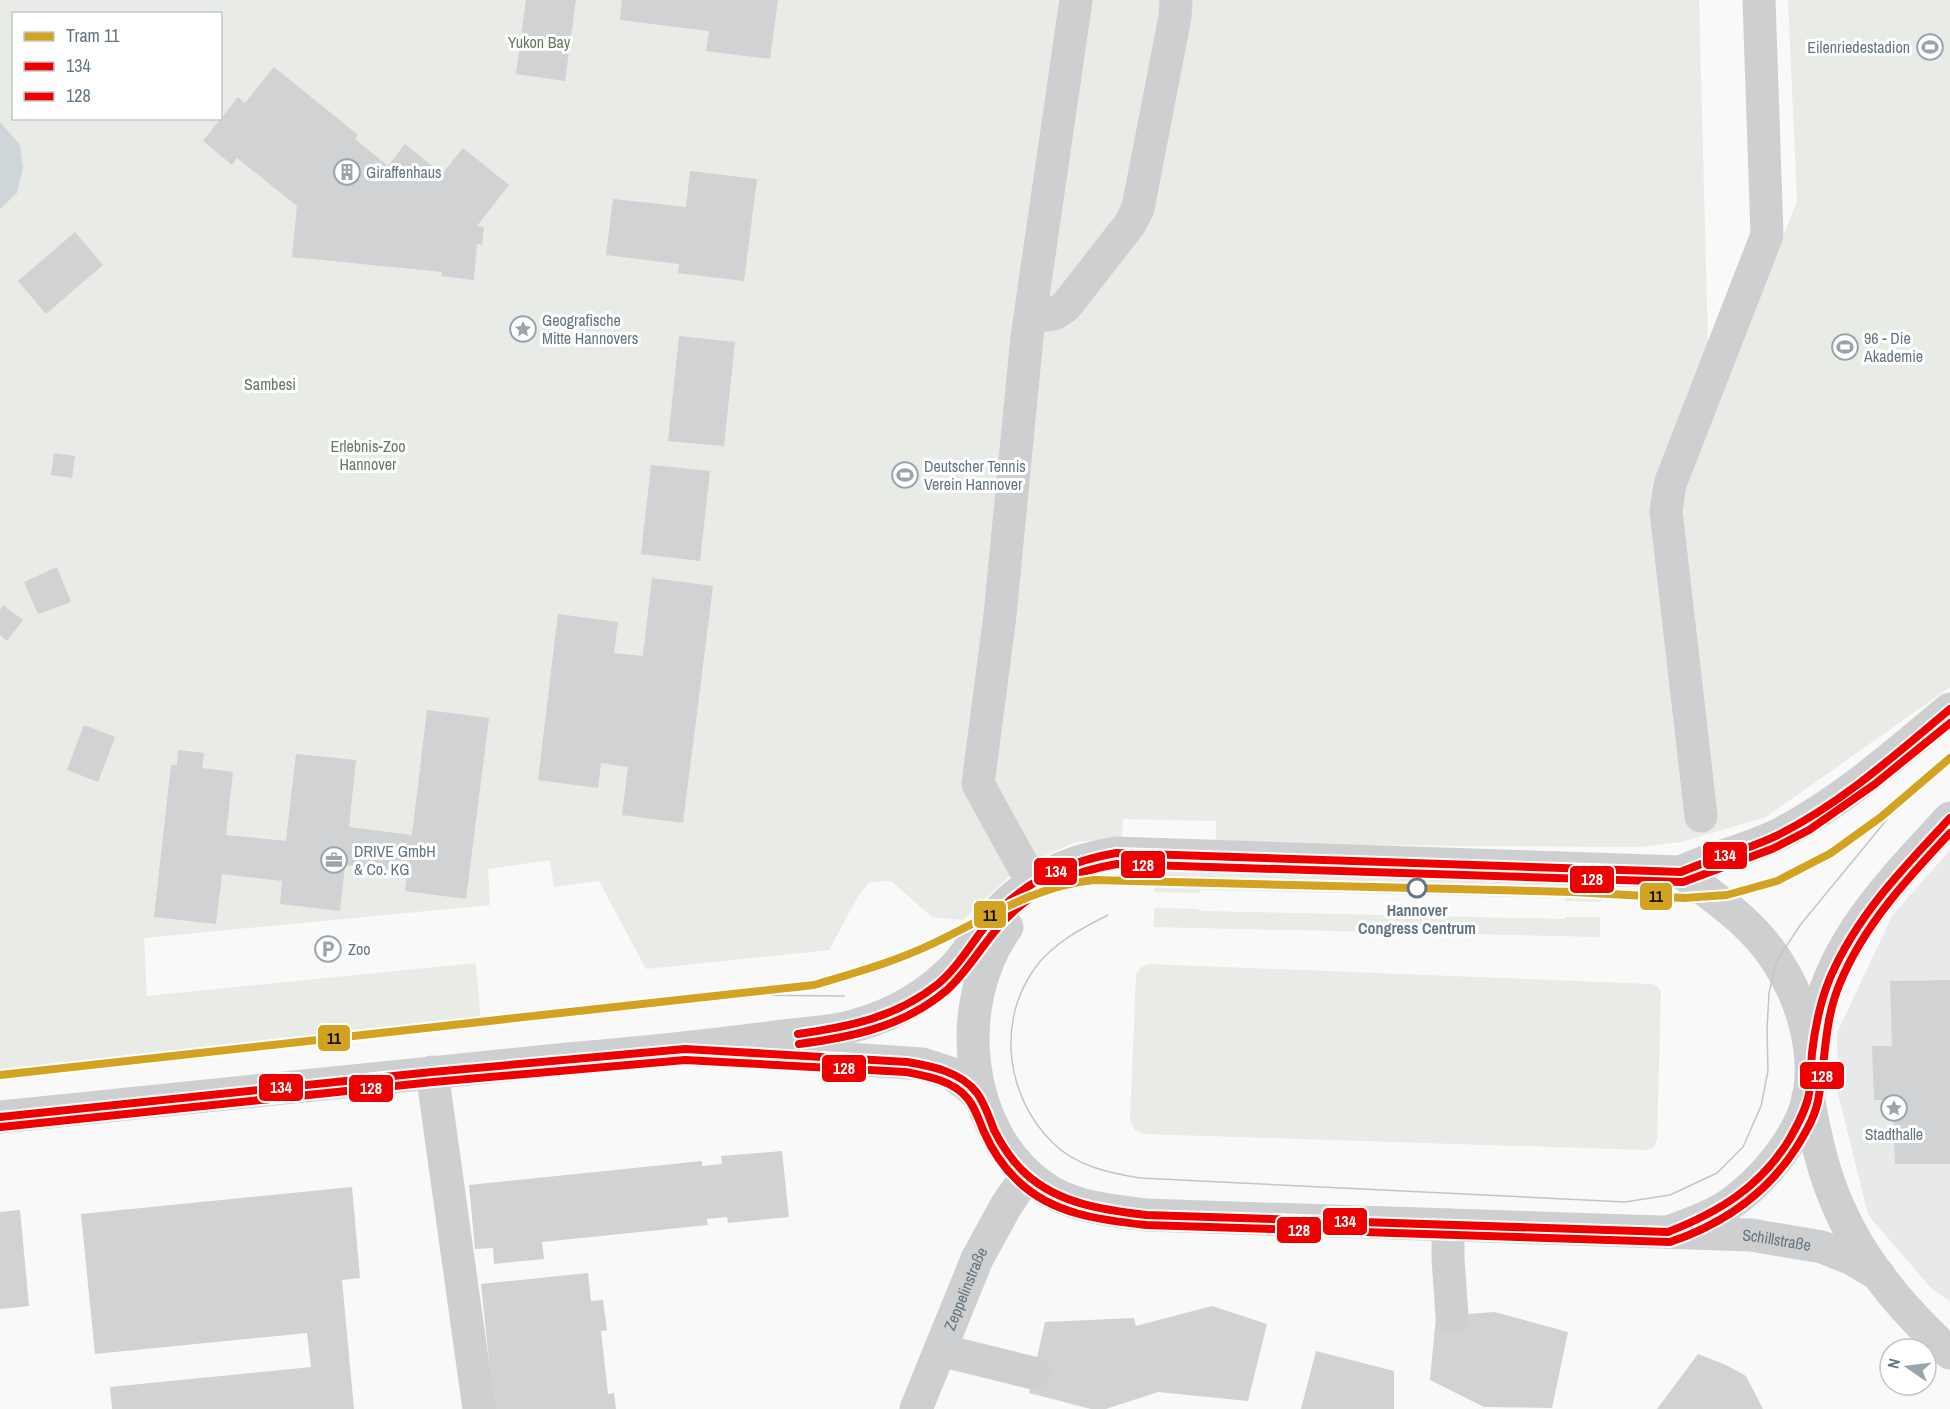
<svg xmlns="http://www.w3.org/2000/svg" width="1950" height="1409" font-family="'Archivo Narrow',sans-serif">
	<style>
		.built { fill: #e8e9e9 }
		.green { fill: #e8ebe6; fill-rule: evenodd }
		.water { fill: #ced6d9 }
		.building { fill: #d0d2d3 }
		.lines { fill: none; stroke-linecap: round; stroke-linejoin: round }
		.minor { stroke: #cecfd0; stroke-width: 33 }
		.tram { stroke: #c3c5c6; stroke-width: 1.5 }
		.bus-1-casing { stroke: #fff; stroke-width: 12 }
		.bus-2-casing { stroke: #fff; stroke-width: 12 }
		.bus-1 { stroke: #e00; stroke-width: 8 }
		.bus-2 { stroke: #e00; stroke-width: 8 }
		.tram-1-casing { stroke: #fff; stroke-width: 12 }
		.tram-1 { stroke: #d4a221; stroke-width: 8 }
		.stop-dot { fill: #fff; stroke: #657683; stroke-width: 3 }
		.labels { text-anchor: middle; stroke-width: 6; stroke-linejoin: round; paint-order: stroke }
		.park-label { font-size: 16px; fill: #687a64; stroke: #fff }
		.poi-label { font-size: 16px; fill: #657683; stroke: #fff; text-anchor: start }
		.stop-label { font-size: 16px; font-weight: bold; fill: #657683; stroke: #fff }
		.street-label { font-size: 16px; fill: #657683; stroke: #fff }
		.line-badge { stroke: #fff; stroke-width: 2 }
		.badge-label { font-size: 16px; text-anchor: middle; font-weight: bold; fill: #fff }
		.pale-badge-label { font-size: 16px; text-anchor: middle; font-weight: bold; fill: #111 }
	</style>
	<rect width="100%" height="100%" fill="#f9f9f9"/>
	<path class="built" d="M1950,850V1302L1930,1287L1868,1215L1838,1094L1837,1033L1892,916Z"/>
	<path class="green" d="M0,0H1699L1708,343L1652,485L1688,794L1679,514L1686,484L1797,201L1788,0H1950V687L1766,817L1681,842L1640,847L1346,845L1216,840V821L1123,819L1122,838L1076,842L1019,867L963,920L932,917L891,881L869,882L857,898L829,950L646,969L599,881L554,887L550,860L488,869L490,905L144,938L147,996L476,963L481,1025L0,1069ZM14,14H220V118H14Z
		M1155,871L1601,882V902L1565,901V898L1200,890L1199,893L1154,892Z
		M1154,908L1199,909V911L1565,919V917H1600V937L1154,927Z
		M1148,964L1651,984L1657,986L1661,991L1657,1140L1654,1147L1647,1150L1143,1134L1135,1130L1130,1120L1136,975L1140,968Z"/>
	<path class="water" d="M0,122L20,145L23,168L17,193L0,209Z"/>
	<path class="building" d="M526,0H576L565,81L516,74Z
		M622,0H778L770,59L706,51L709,31L620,20Z
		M274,67L358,135L355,139L388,166L405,144L442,174L463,148L509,185L477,226L484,227L482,245L477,244L474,280L441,276L442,272L292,257L297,206L237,158L232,165L203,141L238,97L245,103Z
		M690,171L757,179L744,281L678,273L679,264L606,255L613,199L686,207Z
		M75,232L103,265L46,314L18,281Z
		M679,336L735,342L724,446L668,441Z
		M54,453L75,456L72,478L51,475Z
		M651,465L710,471L700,561L641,554Z
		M57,567L71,602L38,614L24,582Z
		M652,578L713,586L683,823L622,815L628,767L601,763L598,788L538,780L558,614L618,622L614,653L643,656Z
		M3,605L23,620L7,641L0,635V610Z
		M427,710L489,718L466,899L405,891L407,872L345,865L340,911L280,904L282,881L222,874L216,924L154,917L171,765H177L178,750L204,753L202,768L233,772L226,835L286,841L296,754L356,760L349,827L412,835Z
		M84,725L115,737L98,782L67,770Z
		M1950,980V1164H1895L1893,1100H1874L1872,1046H1892L1890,981Z
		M782,1151L789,1217L728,1223L727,1217L707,1219L708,1225L542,1242L544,1259L494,1264L493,1248L475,1249L469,1185L702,1161V1166L722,1164L721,1156Z
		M352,1187L360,1278L342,1280L354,1409H112L110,1387L311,1367L307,1333L95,1354L81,1214Z
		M20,1210L29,1306L0,1309V1212Z
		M588,1273L591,1301L603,1300L607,1330L601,1331L608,1394L614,1393L616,1409H494L481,1284Z
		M1212,1306L1267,1324L1248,1401L1158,1392L1106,1409H1091L1029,1393L1045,1322L1134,1318L1136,1326Z
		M1495,1312L1568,1332L1552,1408L1484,1407L1430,1380L1436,1316Z
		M1316,1351L1394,1371V1409H1301Z
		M1698,1354L1726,1365L1746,1376L1763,1409H1657Z"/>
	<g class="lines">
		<g class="minor">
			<path d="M1031,317L1054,314L1066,306L1130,224L1138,208L1175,17L1176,0"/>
			<path d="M1701,816L1666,511L1670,484L1767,235L1759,0"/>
			<path d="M1681,872C1713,857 1748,850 1780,834C1843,801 1896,754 1950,709"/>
			<path d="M1032,882L978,784L1000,615L1027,337L1076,0"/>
			<path id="s1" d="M1007,927C952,1003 964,1131 1042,1186C1072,1208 1110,1210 1146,1215L1751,1235L1822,1247L1852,1259L1879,1275"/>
			<path d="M1813,1047C1821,951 1889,884 1950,818"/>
			<path d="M761,1053L922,1064L950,1073L967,1085L982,1099"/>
			<path d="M432,1072L479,1409"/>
			<path d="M1808,1097C1815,1135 1823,1173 1839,1208C1863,1264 1905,1312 1950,1353"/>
			<path d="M0,1117C189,1098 378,1077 568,1059C637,1053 706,1046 774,1037C801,1033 831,1033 857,1025C893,1015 926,996 953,969C967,955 976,937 989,922C1021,883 1067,860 1116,853L1681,872C1716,899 1753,923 1777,961C1802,999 1817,1050 1809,1095C1801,1136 1763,1181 1730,1204C1711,1217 1690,1224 1668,1232"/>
			<path d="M1448,1225V1259L1452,1316"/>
			<path d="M940,1350L1033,1373"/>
			<path id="s2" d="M916,1409L977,1259L1006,1206L1027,1175"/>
		</g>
		<path class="tram" d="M1108,915C1082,928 1052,944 1035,968C996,1022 1006,1097 1053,1143C1076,1166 1109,1173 1140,1178L1625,1202L1670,1195L1717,1173L1743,1147L1761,1106L1768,1071L1767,1029L1769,993L1777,960L1801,924L1907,795
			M736,995L844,996"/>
		<g class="bus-1-casing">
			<path id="bus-1" d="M798,1034C849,1027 897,1017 938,984C958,967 971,944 987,924C1020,883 1065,862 1116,853L1681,872C1713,858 1748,850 1780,834C1843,802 1896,754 1950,709
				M0,1117L432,1072L685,1049L907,1062C932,1066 961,1072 977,1093C985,1104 989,1117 994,1130C1002,1146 1013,1162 1026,1174C1059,1204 1104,1210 1146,1215L1668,1232C1719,1212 1760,1187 1789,1140C1797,1126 1806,1110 1809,1094C1811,1081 1811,1067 1812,1053C1815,1027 1820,1002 1830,978C1857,915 1904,867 1950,818"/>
		</g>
		<g class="bus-2-casing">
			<path id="bus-2" d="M799,1044C853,1037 905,1026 947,990C966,973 979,950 996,930C1027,892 1069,872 1117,864L1683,882L1772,849L1809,830L1875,784L1950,723
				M1,1127L433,1082L685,1060L906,1072C927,1076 954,1081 968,1099C976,1109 979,1121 984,1132C992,1150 1003,1167 1018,1181C1052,1214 1100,1220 1146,1225L1670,1242C1723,1224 1768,1193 1798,1145C1807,1130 1817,1113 1819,1095C1826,1056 1824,1021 1840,983C1864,925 1907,879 1950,833"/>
		</g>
		<use href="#bus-1" class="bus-1"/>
		<use href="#bus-2" class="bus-2"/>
		<g class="tram-1-casing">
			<path id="tram-1" d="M0,1075L814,985C854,973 894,962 932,944C985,919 1034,886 1094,880L1572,892L1684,898L1727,895L1777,881L1831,853L1881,817L1950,758"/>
		</g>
		<use href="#tram-1" class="tram-1"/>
	</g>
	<defs>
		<g id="stadium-ring" transform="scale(1.35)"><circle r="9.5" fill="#fff" stroke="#99a4ac" stroke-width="1.5"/><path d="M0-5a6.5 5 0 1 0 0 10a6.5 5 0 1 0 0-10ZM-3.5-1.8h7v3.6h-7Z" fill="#99a4ac"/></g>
		<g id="building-ring" transform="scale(1.35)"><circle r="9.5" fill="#fff" stroke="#99a4ac" stroke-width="1.5"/><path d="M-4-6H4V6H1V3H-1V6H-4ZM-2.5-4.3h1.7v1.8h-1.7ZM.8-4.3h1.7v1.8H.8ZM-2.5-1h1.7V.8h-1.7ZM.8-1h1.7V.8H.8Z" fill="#99a4ac"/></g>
		<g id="sight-ring" transform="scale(1.35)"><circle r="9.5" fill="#fff" stroke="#99a4ac" stroke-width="1.5"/><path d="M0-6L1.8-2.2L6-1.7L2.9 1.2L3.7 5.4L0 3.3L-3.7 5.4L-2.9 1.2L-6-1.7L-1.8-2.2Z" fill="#99a4ac"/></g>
		<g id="office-ring" transform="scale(1.35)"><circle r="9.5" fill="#fff" stroke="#99a4ac" stroke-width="1.5"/><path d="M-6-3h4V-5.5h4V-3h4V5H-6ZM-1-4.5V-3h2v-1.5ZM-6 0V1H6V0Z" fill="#99a4ac"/></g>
		<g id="parking-ring" transform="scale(1.35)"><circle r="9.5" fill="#fff" stroke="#99a4ac" stroke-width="1.5"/><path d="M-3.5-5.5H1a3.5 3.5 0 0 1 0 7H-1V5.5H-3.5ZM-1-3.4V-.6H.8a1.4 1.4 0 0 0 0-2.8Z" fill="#99a4ac"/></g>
	</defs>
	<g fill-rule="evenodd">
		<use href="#stadium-ring" x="1930" y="47"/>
		<use href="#building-ring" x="347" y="172"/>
		<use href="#sight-ring" x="523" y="329"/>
		<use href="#stadium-ring" x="1845" y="347"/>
		<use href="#stadium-ring" x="905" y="475"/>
		<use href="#office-ring" x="334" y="860"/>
		<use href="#parking-ring" x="328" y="949"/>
		<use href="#sight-ring" x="1894" y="1108"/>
	</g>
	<circle class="stop-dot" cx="1417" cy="888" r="9"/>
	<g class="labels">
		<g class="park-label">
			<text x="539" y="48">Yukon Bay</text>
			<text x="270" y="390">Sambesi</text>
			<text x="368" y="452">Erlebnis-Zoo<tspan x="368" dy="18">Hannover</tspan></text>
		</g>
		<g class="poi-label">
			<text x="1910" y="53" text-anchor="end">Eilenriedestadion</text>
			<text x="366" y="178">Giraffenhaus</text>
			<text x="542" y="326">Geografische<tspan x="542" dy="18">Mitte Hannovers</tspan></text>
			<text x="1864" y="344">96 - Die<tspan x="1864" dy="18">Akademie</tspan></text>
			<text x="924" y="472">Deutscher Tennis<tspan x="924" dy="18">Verein Hannover</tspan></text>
			<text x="354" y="857">DRIVE GmbH<tspan x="354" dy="18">&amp; Co. KG</tspan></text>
			<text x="348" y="955">Zoo</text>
			<text x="1894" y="1140" text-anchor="middle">Stadthalle</text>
		</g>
		<g class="stop-label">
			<text x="1417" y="916">Hannover<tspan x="1417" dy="18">Congress Centrum</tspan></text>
		</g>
		<g class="street-label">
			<text dy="6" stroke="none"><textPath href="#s1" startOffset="1028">Schillstraße</textPath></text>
			<text dy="6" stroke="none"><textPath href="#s2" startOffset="130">Zeppelinstraße</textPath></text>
		</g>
	</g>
	<g class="line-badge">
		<rect x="1702" y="841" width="46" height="29" rx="6" fill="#e00"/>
		<rect x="1120" y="850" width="46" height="29" rx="6" fill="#e00"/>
		<rect x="1033" y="857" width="45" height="29" rx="6" fill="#e00"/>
		<rect x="1569" y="865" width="46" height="29" rx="6" fill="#e00"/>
		<rect x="1639" y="882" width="34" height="29" rx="6" fill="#d4a221"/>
		<rect x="973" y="900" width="34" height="29" rx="6" fill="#d4a221"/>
		<rect x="317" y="1024" width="34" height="28" rx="6" fill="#d4a221"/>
		<rect x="821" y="1054" width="46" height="29" rx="6" fill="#e00"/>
		<rect x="1799" y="1061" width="46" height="29" rx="6" fill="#e00"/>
		<rect x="258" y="1073" width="46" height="29" rx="6" fill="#e00"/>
		<rect x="348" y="1074" width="46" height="29" rx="6" fill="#e00"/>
		<rect x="1322" y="1207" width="46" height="29" rx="6" fill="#e00"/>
		<rect x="1276" y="1216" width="46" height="28" rx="6" fill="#e00"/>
	</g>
	<g class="badge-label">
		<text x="1725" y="861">134</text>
		<text x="1143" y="871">128</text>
		<text x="1056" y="877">134</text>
		<text x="1592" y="885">128</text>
		<text x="844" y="1074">128</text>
		<text x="1822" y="1082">128</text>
		<text x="281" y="1093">134</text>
		<text x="371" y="1094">128</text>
		<text x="1345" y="1227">134</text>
		<text x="1299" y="1236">128</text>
	</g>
	<g class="pale-badge-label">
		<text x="1656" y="902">11</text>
		<text x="990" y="921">11</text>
		<text x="334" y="1044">11</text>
	</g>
	<rect x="12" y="12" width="210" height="108" fill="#ffffff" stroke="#c1c8cd" stroke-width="1.5"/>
	<rect x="24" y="32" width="30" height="9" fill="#d4a221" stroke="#c1c8cd" stroke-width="1.5"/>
	<text x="66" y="42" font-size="18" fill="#657683">Tram 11</text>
	<rect x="24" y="62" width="30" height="9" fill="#ee0000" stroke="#c1c8cd" stroke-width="1.5"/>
	<text x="66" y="72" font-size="18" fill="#657683">134</text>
	<rect x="24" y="92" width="30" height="9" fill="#ee0000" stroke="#c1c8cd" stroke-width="1.5"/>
	<text x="66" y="102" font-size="18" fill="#657683">128</text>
	<g transform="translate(1908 1367) rotate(284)"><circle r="28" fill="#ffffff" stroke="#c1c8cd" stroke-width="1.5"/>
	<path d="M0-4.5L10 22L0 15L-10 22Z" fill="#99a4ac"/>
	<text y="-9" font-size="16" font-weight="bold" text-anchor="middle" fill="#657683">N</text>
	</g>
</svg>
